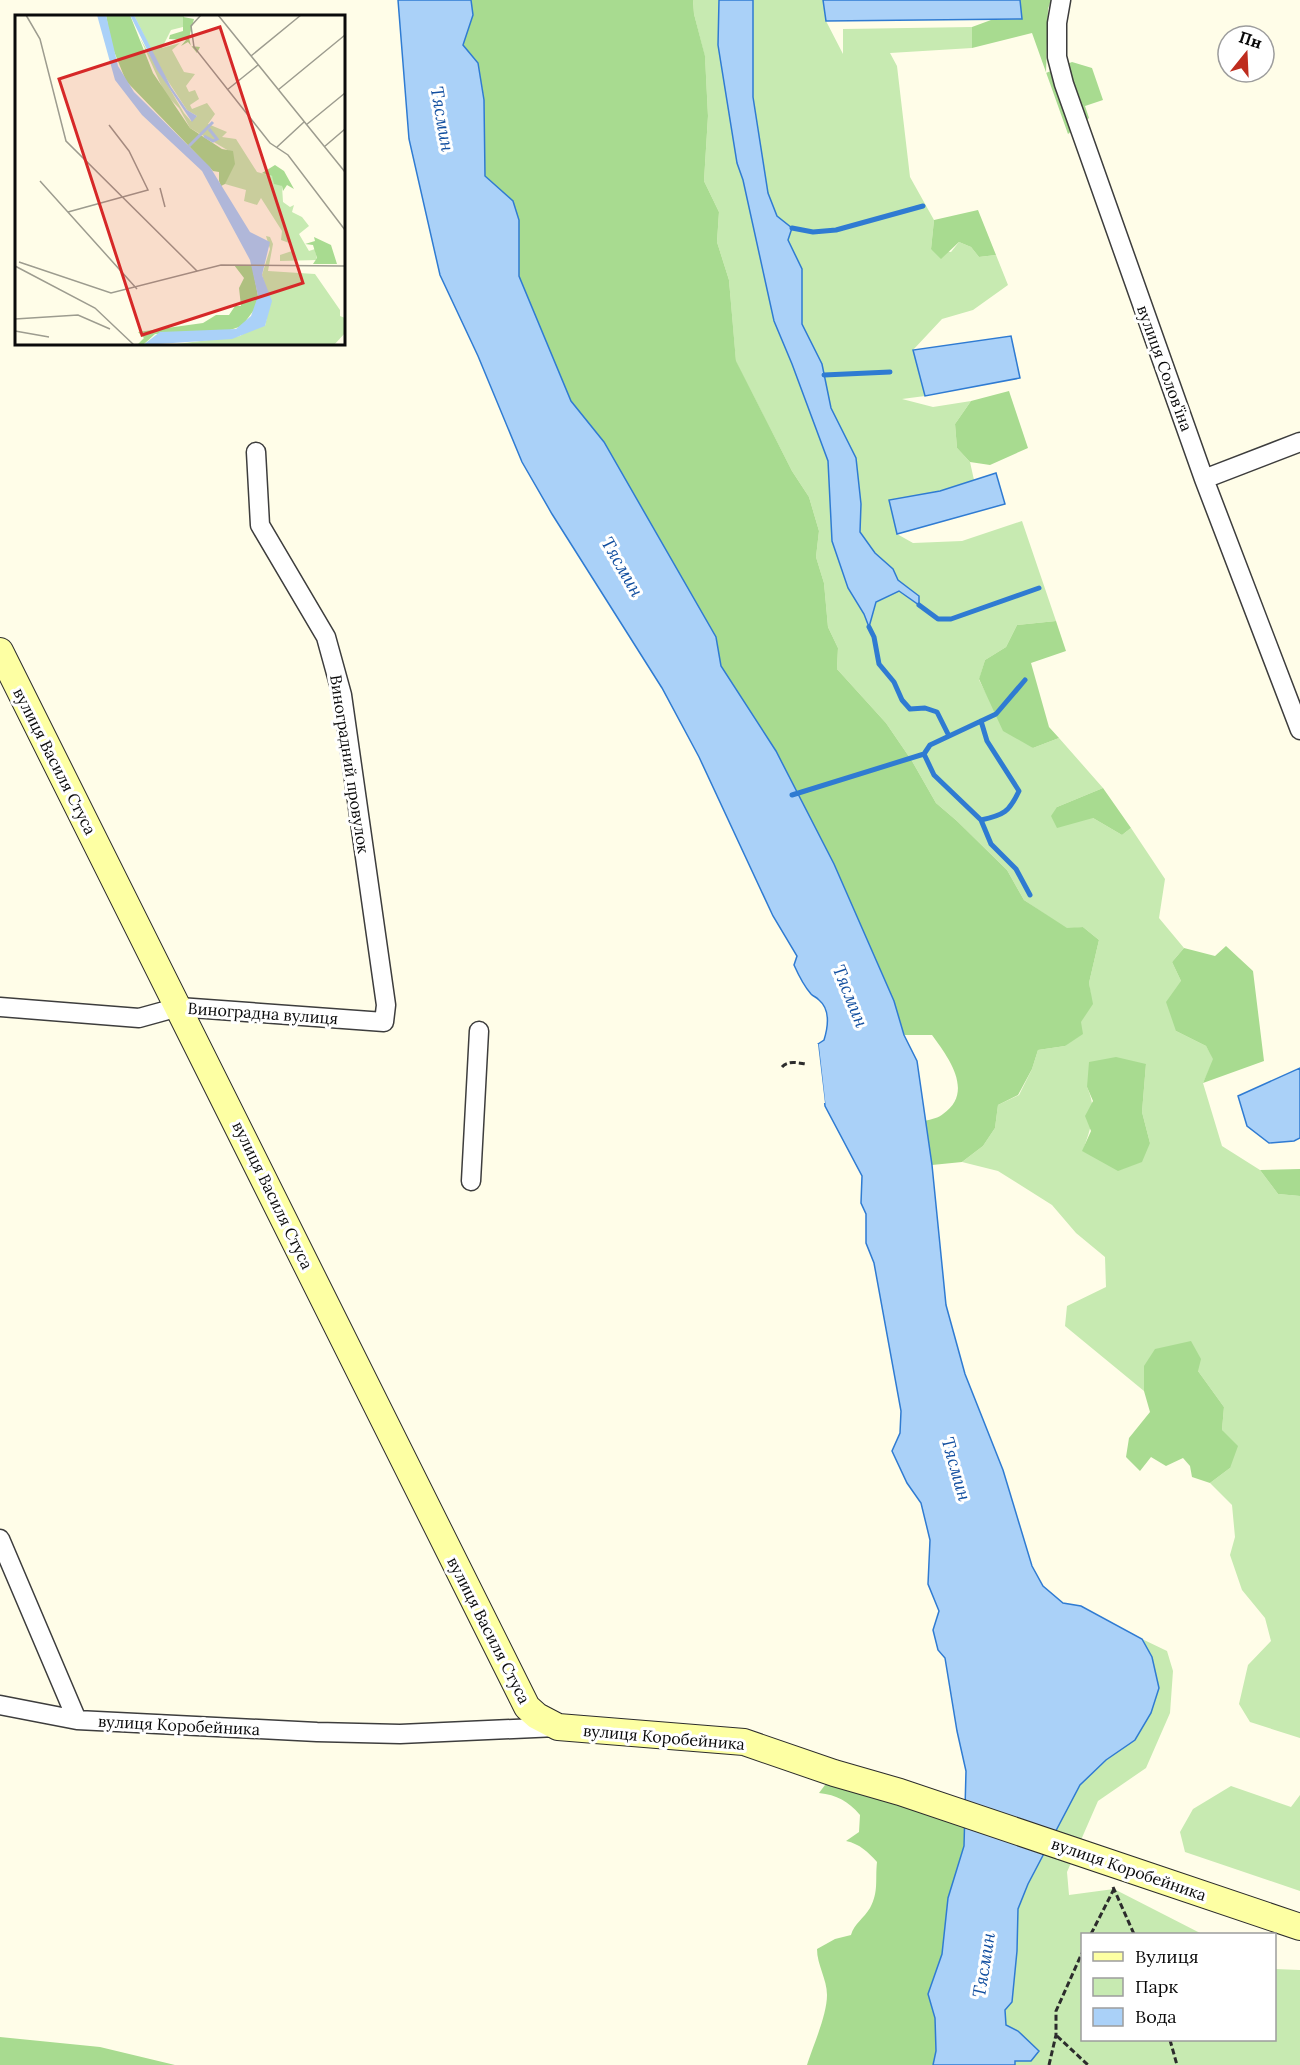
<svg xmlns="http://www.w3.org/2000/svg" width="1300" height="2065" font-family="Lora,serif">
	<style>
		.green { fill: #c7eab1; fill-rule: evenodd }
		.forest { fill: #a8db90 }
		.water { fill: #aad1f8; stroke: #2f7bd2; stroke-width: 1.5 }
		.pier { fill: #fffde8 }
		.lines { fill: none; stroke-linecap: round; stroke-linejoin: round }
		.stream { stroke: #2f7bd2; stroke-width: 5 }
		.street-casing { stroke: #3d3d3d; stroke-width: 21 }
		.secondary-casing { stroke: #2c2c2c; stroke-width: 28 }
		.path { stroke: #2c2c2c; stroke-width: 3; stroke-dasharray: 6 3; stroke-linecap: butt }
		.street { stroke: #fff; stroke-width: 18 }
		.secondary { stroke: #fdffa3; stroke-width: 26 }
		.labels { text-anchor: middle; stroke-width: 6; stroke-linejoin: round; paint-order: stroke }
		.street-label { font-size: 16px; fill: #0a0a0a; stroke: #fff }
		.water-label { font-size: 18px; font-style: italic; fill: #114e9f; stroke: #fff }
		.inset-river { fill: none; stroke: #aad1f8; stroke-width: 3 }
		.inset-road { fill: none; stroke: #9d9c8f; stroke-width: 1.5 }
		.view { fill: #d62828; fill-opacity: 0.15; stroke: #d62828; stroke-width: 3 }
		.inset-edge { fill: none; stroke: #0a0a0a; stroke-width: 3 }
	</style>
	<rect width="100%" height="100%" fill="#fffde8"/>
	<path class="green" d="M693,0H719V45L737,163L743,180L774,321L792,364L828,461L832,541L848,588L864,614L869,626L876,602L899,591L918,604L919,596L898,580L893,569L875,553L860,532L861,504L856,458L831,408L822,364L802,324V269L788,240L791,228L777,216L768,193L753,97V0H823L826,21L843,54V29L972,27V48L890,53L897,66L910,177L934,220L931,249L951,252L959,242L971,247L979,257L996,255L1008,285L973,310L942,319L913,350L925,396L902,399L933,407L971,401L955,424L957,448L970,462L974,480L940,491L889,500L897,534L913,543L962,541L1022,521L1056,621L1017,625L1006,647L985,660L979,680L987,695L1033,748L1059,738L1103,788L1057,807L1093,818L1122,835L1131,828L1165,879L1159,918L1184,948L1172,962L1181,981L1176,1031L1206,1046L1214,1059L1203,1083L1222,1146L1260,1170L1278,1194L1300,1196V1738L1250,1722L1239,1704L1248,1665L1271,1641L1265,1618L1242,1590L1230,1555L1235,1537L1232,1505L1210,1483L1230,1468L1222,1430L1224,1407L1198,1371L1144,1366V1391L1065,1326L1067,1306L1106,1287L1105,1257L1076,1233L1052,1205L998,1171L962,1162L983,1146L995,1128L998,1105L1019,1095L1032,1069L1038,1050L1065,1046L1092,1004L1089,983L1099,940L1083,927L1067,929L1024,900L1007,870L957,821L936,803L912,761L886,723L837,669L838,648L828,627L824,583L816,557L819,531L809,497L792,471L736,362L729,280L717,242L719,212L704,181L708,116L705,57L694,14ZM1146,1064L1142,1112L1150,1143L1098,1158L1083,1151C1091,1126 1098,1112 1087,1087Z
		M1142,1639L1167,1651L1173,1671L1170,1713L1146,1768L1098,1801L1067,1872L1069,1895L1114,1889L1202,1934H1082V2040H1274L1275,1969L1300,1970V2065H1015L1018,2031L1006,2025L1005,2010L1012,2002L1017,1951L1018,1909L1028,1884L1080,1785L1106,1760L1135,1740L1152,1657Z
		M1231,1786L1291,1807L1300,1795V1891L1185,1852L1180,1832L1193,1809Z"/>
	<path class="forest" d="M471,0H693L694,14L705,56L708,116L704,181L719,212L717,242L729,280L736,361L792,471L809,497L819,531L816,557L824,583L828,627L838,648L837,669L886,723L912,761L936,803L957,821L1007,870L1024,900L1067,928L1083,927L1099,940L1089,983L1093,1004L1081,1022L1083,1034L1065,1046L1038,1050L1032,1069L1018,1095L998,1105L995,1128L983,1146L962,1162L932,1165L925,1121C931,1119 939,1118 943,1114C975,1092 948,1057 932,1035H904L894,1001L834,864L776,751L721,666L716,637L604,442L571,401L519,276V220L513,201L485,176L484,99L478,63L463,45L473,15Z
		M1020,0H1051L1048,9L1046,73L1072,62L1092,68L1103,100L1085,106L1089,118L1068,134L1032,33L972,48V27L991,20L1022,19Z
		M978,210L996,255L979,257L971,247L959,242L941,259L931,249L934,220Z
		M1009,391L1028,448L990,465L970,462L957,448L955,424L971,401Z
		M1056,621L1066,651L1031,663L1049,727L1059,738L1033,748L1003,731L979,679L985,660L1006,647L1017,625Z
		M1103,788L1131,828L1122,835L1093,818L1057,828L1051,816L1057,807Z
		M1226,946L1253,971L1264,1061L1203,1083L1213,1059L1206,1046L1176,1031L1166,1002L1181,981L1172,962L1184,948L1215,956Z
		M1116,1057L1146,1064L1142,1112L1150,1143L1142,1162L1118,1171L1082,1151L1091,1131L1085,1116L1093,1101L1087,1087L1089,1062Z
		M1300,1169V1196L1278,1194L1260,1170Z
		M1191,1341L1201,1359L1198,1371L1224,1407L1222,1430L1238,1446L1230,1468L1210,1483L1192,1477L1190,1466L1183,1458L1166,1466L1151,1457L1140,1471L1126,1457L1129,1438L1150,1412L1144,1391V1366L1155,1349Z
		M834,1773L965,1814L964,1847L948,1898L942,1954L928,1994L935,2018L936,2051L933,2065H807C813,2046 827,2015 827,1995C827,1979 817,1965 817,1949L835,1939L851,1935C854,1924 864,1918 870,1908C879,1891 875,1880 877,1862C868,1852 860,1844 846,1841L859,1832L860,1815C848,1801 837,1795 819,1793Z
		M0,2037L100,2047L175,2065H0Z"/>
	<path class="water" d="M398,0H471L473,15L463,45L478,63L484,100L485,176L513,201L519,220V276L571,401L604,442L716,637L721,666L776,751L834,864L894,1001L904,1035L917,1061L932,1165L946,1305L965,1374L1003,1470L1032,1566L1043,1586L1063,1603L1081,1606L1142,1639L1152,1657L1159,1688L1151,1713L1135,1740L1106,1760L1080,1785L1028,1884L1018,1909L1017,1951L1012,2002L1005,2010L1006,2025L1018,2031L1039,2051L1031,2061H1015V2065H933L936,2051L935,2018L928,1994L942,1954L948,1898L964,1846L966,1771L957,1731L945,1658L938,1650L933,1630L939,1611L928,1584L930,1540L921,1503L907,1483L892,1451L900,1433L901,1411L874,1263L866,1243V1214L861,1203L862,1176L825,1106L818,1044L824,1040C828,1027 831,1010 819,1000C815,996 814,997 811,994C804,986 798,974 794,965L797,956L773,916L699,757L662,688L552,514L522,462L478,356L440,275L409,139Z
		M719,0H753V97L768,193L777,216L792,228L788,240L802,269V324L822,364L831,408L856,458L861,504L860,532L875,553L893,569L898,580L919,596V605L899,591L876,602L869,627L864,614L848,588L832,541L828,461L792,364L774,321L743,180L737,163L718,45Z
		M823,0H1020L1022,19L826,21Z
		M1011,336L1020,378L925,396L913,350Z
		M996,473L1005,504L897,534L889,500L940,491Z
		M1300,1068V1138L1294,1141L1269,1143L1247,1126L1238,1096Z"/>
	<path class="pier" d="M815,1044H818L825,1103H822Z"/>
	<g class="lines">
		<path class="stream" d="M792,228L813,232L836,230L923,206
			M824,375L890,372
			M919,605L938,619H951L1039,588
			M869,627L874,637L879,664L894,682L902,700L910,709L925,708L937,712L949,736
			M924,754L934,775L981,820C1004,815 1009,812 1019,791L987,741L981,721
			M792,795L924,754L930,745L996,714L1025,680
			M981,820L991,844L1016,869L1030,895"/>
		<g class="street-casing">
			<path id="street" d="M1061,0L1057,23V57L1064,84L1204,479L1300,730
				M1204,479L1300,442
				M0,1007L139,1018L179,1007L384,1022L386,1005L342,695L326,637L260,525L256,452
				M471,1181L479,1031
				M0,1539L77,1720
				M0,1705L77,1720L317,1732L400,1734L557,1727"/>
		</g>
		<g class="secondary-casing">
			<path id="secondary" d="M0,651L527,1707L537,1716L558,1727L744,1742L834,1773L900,1792L1300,1927"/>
		</g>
		<path class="path" d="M782,1067C788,1060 798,1063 806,1064
			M1113,1887L1134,1934
			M1091,1934L1114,1889
			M1057,2036L1088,2065
			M1170,2040L1177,2065
			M1049,2065L1056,2035V2011L1082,1953"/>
		<use href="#street" class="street"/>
		<use href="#secondary" class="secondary"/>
	</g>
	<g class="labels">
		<g class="street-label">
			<text transform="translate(1165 368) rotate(70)" y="6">вулиця Солов'їна</text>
			<text transform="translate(55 761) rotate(63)" y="6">вулиця Василя Стуса</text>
			<text transform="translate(350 764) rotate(81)" y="6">Виноградний провулок</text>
			<text transform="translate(263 1013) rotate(4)" y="6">Виноградна вулиця</text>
			<text transform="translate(273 1195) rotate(64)" y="6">вулиця Василя Стуса</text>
			<text transform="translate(489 1630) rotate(63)" y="6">вулиця Василя Стуса</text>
			<text transform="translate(179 1725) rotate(3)" y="6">вулиця Коробейника</text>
			<text transform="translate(664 1737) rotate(5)" y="6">вулиця Коробейника</text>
			<text transform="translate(1129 1869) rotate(19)" y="6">вулиця Коробейника</text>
		</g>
		<g class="water-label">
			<text transform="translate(442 119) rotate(80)" y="6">Тясмин</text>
			<text transform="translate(622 567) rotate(60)" y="6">Тясмин</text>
			<text transform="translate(850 996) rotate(68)" y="6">Тясмин</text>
			<text transform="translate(956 1469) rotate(74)" y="6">Тясмин</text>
			<text transform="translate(984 1965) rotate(-81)" y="6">Тясмин</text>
		</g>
	</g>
	<g transform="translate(15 15)">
		<rect width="330" height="330" fill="#fffde8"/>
		<path d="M119,0H169L168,12L156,15L147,33L165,28L157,35L169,57L180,59L171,71L174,77L180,75L184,84L175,90L177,94L192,88L200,99L193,109L212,117L207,122L221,124L242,157L257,161L267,171L268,187L275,192L279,190L277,197L287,202L294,211L284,219L294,236L300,234L302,245L265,246V240L277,236V229L266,225L267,216L246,183L242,190L229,186L231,175L210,169L214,136L175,113L164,93L150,79L125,23L169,98L176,106L182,101L172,95L147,57ZM251,221L255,222L258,229L253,256L300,259L325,295V301L330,303V318L319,330H154L225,321L239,312L250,311L255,288L247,260L255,234Z" fill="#c7eab1"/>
		<path d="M91,0H115L138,58L175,113L207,134L218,136L220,149L210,169L206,171L204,166V157L198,156L111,66L96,29ZM168,2L179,4L174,23L176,31L185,32L182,38L173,27L166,31L171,25L154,24L155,20L168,16ZM260,150L269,156L279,174L272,170L268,176L267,171L259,169L257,161L247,158ZM299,222L316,230L322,249H298L302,243L298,230L290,229L300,226ZM219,250H237L243,281L242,291L227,311L212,316L140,319L128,330L123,329L129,323L123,317L188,308L201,300H214L220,291H226L224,273L229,263Z" fill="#a8db90"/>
		<path d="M82,0H91L103,51L119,77L195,152L235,217L255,227L247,260L257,286L250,311L217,324L128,330L145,317L221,314L236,301L243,281L235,245L187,156L127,100L100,65ZM115,0H119L156,72L172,95L182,101L177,107L142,55Z" fill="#aad1f8"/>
		<path class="inset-river" d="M189,121L198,126L202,124L194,114M174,131L198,107"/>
		<path class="inset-road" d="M11,0L25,24L51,126L182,256M186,0L176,11L179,32L255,128L273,140L330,215M203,0L330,157M236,41L286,0M212,75L243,50M263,75L330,20M291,110L330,78M262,132L289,107M309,132L330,114M25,166L122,274M145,173L150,192M53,197L133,175L114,136L94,110M4,247L96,278L206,250L330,251M0,251L80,293L119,330M0,304L63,300L95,314M0,316L34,322"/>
		<path class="view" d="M205,12L288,268L127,320L44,64Z"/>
		<rect width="330" height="330" class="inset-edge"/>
	</g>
	<rect x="1081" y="1933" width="195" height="108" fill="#ffffff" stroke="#9d9d9d" stroke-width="1.5"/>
	<rect x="1093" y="1952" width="30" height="9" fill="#fdffa3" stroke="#9d9d9d" stroke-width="1.5"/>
	<text x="1135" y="1963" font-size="18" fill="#0a0a0a">Вулиця</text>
	<rect x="1093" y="1978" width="30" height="18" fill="#c7eab1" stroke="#9d9d9d" stroke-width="1.5"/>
	<text x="1135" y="1993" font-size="18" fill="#0a0a0a">Парк</text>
	<rect x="1093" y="2008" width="30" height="18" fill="#aad1f8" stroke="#9d9d9d" stroke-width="1.5"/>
	<text x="1135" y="2023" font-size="18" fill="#0a0a0a">Вода</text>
	<g transform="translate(1246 54) rotate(18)"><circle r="28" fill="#ffffff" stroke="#9d9d9d" stroke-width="1.5"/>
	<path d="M0-4.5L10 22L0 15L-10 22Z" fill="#be2c1e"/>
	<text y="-9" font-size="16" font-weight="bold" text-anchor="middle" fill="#0a0a0a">Пн</text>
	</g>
</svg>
